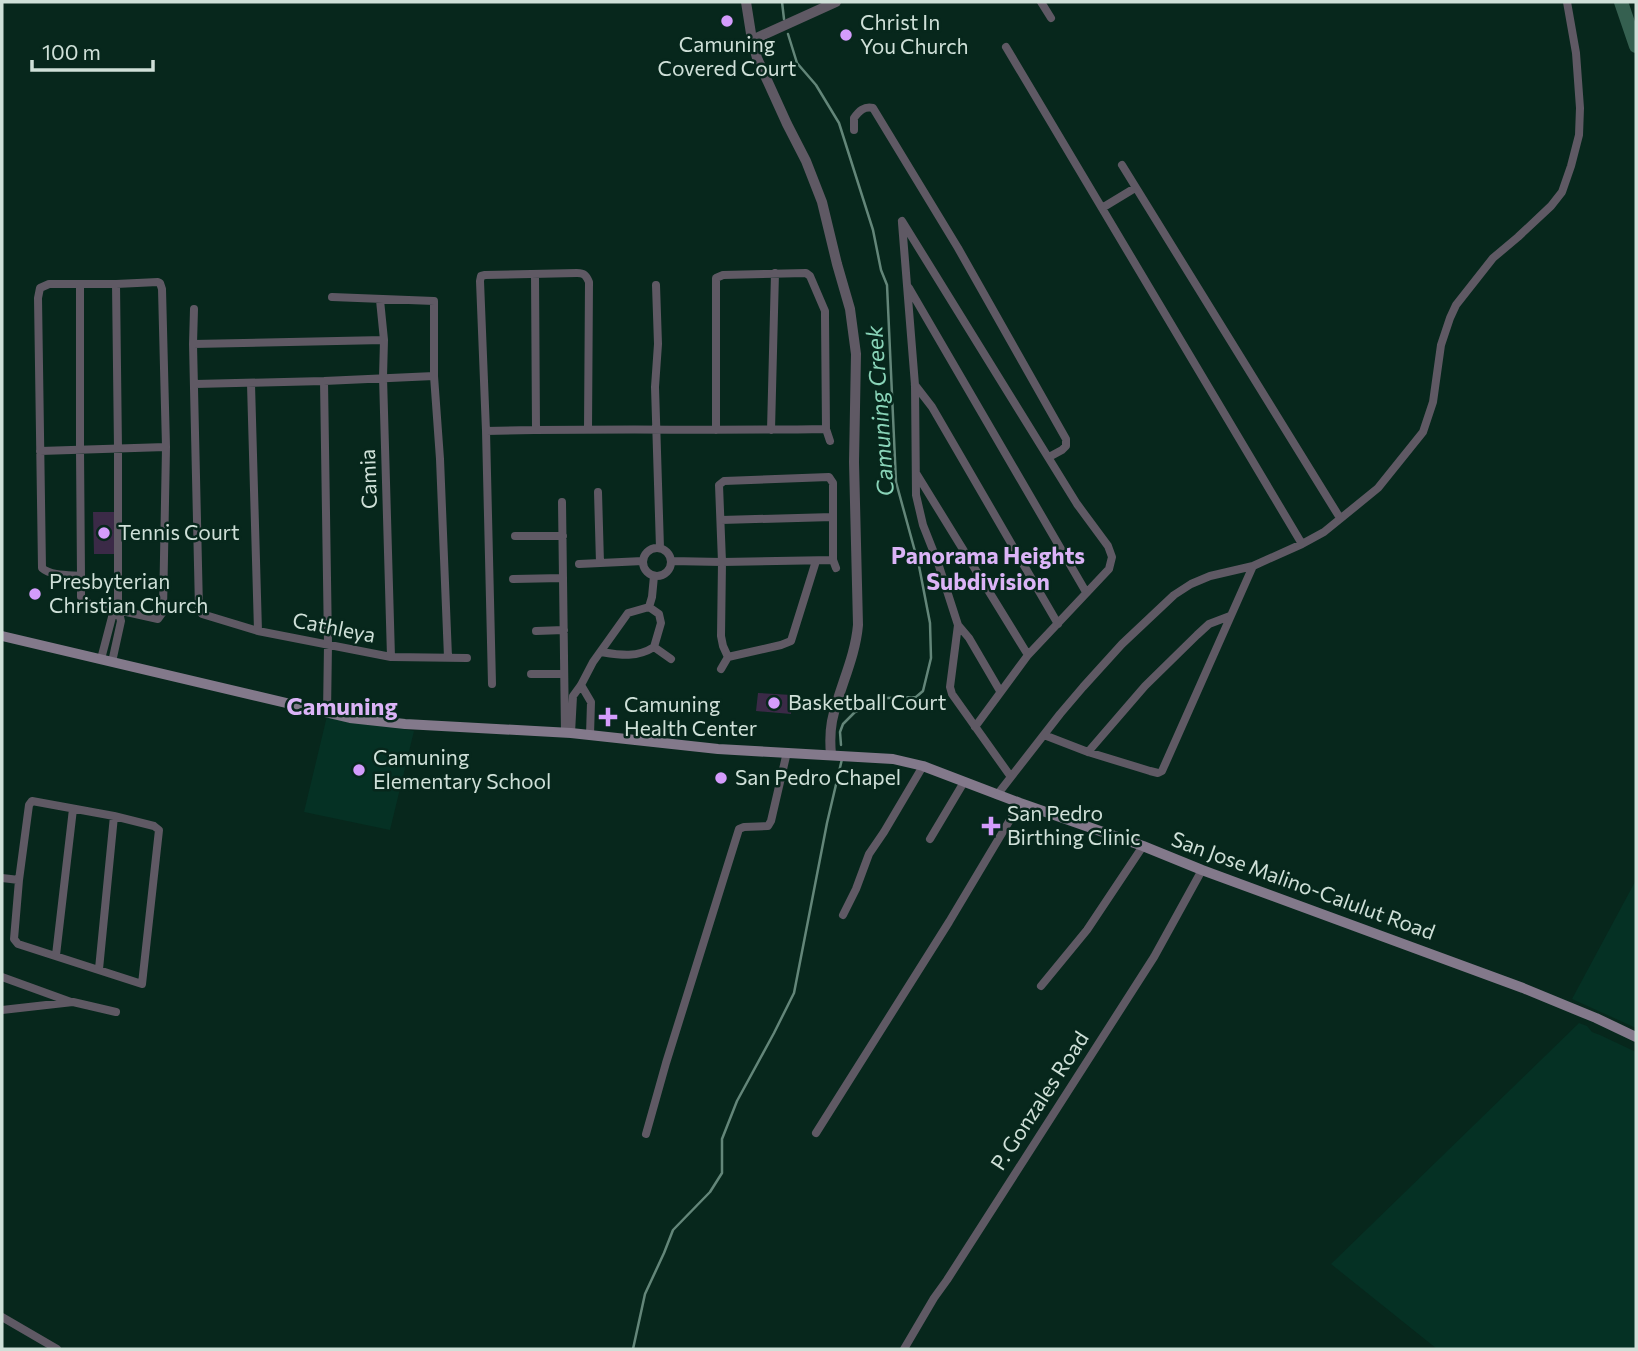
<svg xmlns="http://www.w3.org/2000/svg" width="1638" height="1351" font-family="Commissioner,sans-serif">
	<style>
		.built { fill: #053124 }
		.green { fill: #3b2a47 }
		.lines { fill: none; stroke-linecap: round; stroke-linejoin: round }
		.stream { stroke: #638679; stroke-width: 2.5 }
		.river { stroke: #356050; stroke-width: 14 }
		.minor { stroke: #5f5964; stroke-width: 8 }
		.tertiary { stroke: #5f5964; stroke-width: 10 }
		.secondary { stroke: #83798b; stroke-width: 10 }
		.poi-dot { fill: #d49cfc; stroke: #07271c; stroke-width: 2.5 }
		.labels { text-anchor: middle; stroke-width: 5; stroke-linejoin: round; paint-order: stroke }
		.poi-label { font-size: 21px; fill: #cfe0d8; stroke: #07271c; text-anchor: start }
		.street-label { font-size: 21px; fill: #cfe0d8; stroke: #07271c }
		.water-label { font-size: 23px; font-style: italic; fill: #89d4b8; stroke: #07271c }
		.neighbourhood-label { font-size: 23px; font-weight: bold; fill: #dbb4f7; stroke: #07271c }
		.quarter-label { font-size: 24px; font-weight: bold; fill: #dbb4f7; stroke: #07271c }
	</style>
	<rect width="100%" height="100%" fill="#07271c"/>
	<path class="built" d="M327,716L414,731L390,830L304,812Z
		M1636,880V1028L1572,999Z
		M1579,1023L1587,1026L1592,1032L1600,1035L1636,1052V1349H1437L1331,1264Z"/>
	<path class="green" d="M93,512H114V554H94Z
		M758,693L792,695L791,714L756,711Z"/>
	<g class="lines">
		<path class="stream" d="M782,2L784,19
			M788,34L797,63L816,85L839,123L873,230L881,270L887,285L896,482L919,566L930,623L931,658L923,691L916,697L887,698L855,712L843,724L840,732L841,745
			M633,1349L645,1294L664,1253L673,1230L710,1192L722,1173V1139L737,1101L774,1033L794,993L827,823L842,759"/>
		<path class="river" d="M1621,2L1636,46"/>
		<path class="minor" d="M1041,2L1051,18
			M1006,47L1302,544
			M854,130V118C859,111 864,106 873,108L958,248L1066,439V446L1062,450L1049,457
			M1122,165L1340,518
			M1102,208L1135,188
			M902,221L1077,504L1108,546L1112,557L1109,569L1028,655L975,727
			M902,223L915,385L916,495L923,525L938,563L958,625L950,687L952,694L1011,777
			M535,274L536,430
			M158,282L160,283L162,289L166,447L163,612L158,619L86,603L81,597V576C69,575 51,576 42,568L38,298L40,288L49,284H116Z
			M80,284V450L81,576
			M656,285L658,344L655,387L660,548
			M909,288L1086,592
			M332,297L434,301V376L440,459L448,657
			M380,300L384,340L383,377L391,657
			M194,309L193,344L199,609L202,614L258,631L391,657L467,658
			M193,344L384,340
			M324,381L328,644L327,713
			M195,384L324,381L434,376
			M251,384L258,631
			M915,385L932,407L1058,624
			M716,430V278L723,275L806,273L810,276L825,311V317L826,429L830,441
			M771,430L775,273
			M486,431C599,428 712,431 826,429
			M40,451L166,447
			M916,473L1028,655
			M598,492L600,563
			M562,502L565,733
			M721,520L833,517
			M515,536H563
			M643 562a14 14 0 1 1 28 0a14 14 0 1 1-28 0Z
			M671,561L722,562L833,560L836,568
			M579,564L643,561
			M513,579L563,578
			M958,625L969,638L1000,691
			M536,631L564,630
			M654,647L671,659
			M601,652C620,655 637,658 654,647L661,623L659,614L649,607
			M728,657L723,646L721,636L722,562L719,485L724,481L829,477L833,483V560
			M101,659L112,617L118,609
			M112,662L121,621L118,609V449L116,284
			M721,669L728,657L781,645L791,641L816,561
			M531,674H564
			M492,684L486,431L480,281L481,276L485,275L577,273C584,273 586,275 589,282L588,429
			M581,685L591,702L590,735
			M571,733L573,696L581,685L593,662L628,613L649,607L652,597L654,576
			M1044,735L1088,752L1150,771L1158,773L1162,771L1253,566
			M1088,752L1145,686L1197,635L1209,624L1230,616
			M997,795L1060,714L1083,687L1122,644L1174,595L1191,584L1210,576L1253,566L1302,544L1324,532L1378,488L1423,432L1433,402L1441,345L1450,318L1456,305L1493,258L1518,237L1551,206L1562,192L1571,166L1579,135L1580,108L1576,53L1567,2
			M32,801L114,816L154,826L159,830L142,984L18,944L14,939L19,880L29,805Z
			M930,839L964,782
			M2,878L19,880
			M843,915L856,889L869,854L884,832L923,766
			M56,955L73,809
			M99,969L114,816
			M2,977L71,1002
			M1041,986L1087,930L1143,846
			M2,1010L73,1002L116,1012
			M816,1133L949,922L1020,803
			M646,1134L666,1063L739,829L744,827L768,826L771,821L787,752
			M2,1317L57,1349
			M904,1349L934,1298L947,1280L1154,957L1202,870"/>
		<path class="tertiary" d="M746,2L752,40L757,58L787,124L806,161L822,202L837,264L850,309L856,354L854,462L858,625C855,659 839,688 832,721C830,732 830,744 831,755
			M752,40L836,2"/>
		<path class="secondary" d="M2,636L350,718L405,724L571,733L718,749L893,759L923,766L1020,803L1143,846L1202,870L1523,988L1596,1018L1636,1037"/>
	</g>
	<g class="poi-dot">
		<circle cx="727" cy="21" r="7"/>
		<circle cx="846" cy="35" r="7"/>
		<circle cx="104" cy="533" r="7"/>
		<circle cx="35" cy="594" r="7"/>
		<circle cx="774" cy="703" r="7"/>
		<path d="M604.5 706.5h7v7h7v7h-7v7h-7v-7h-7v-7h7z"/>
		<circle cx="359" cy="770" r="7"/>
		<circle cx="721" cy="778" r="7"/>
		<path d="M987.5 815.5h7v7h7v7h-7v7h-7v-7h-7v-7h7z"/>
	</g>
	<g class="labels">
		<g class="poi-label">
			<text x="860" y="30">Christ In<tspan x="860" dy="24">You Church</tspan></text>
			<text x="727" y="52" text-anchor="middle">Camuning<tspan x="727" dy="24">Covered Court</tspan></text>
			<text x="118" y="540">Tennis Court</text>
			<text x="49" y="589">Presbyterian<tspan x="49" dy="24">Christian Church</tspan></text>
			<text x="788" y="710">Basketball Court</text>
			<text x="624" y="712">Camuning<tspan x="624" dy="24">Health Center</tspan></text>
			<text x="373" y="765">Camuning<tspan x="373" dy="24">Elementary School</tspan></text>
			<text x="735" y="785">San Pedro Chapel</text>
			<text x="1007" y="821">San Pedro<tspan x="1007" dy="24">Birthing Clinic</tspan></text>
		</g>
		<g class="street-label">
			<text transform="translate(369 479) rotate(-92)" y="7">Camia</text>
			<text transform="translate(334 628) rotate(11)" y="7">Cathleya</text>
			<text transform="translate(1303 886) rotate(20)" y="7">San Jose Malino-Calulut Road</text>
			<text transform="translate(1040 1101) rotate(-57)" y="7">P. Gonzales Road</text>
		</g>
		<g class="water-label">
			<text transform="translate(880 411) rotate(-94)" y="8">Camuning Creek</text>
		</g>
		<g class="neighbourhood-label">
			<text x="988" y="564">Panorama Heights<tspan x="988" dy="26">Subdivision</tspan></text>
		</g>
		<g class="quarter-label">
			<text x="342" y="715">Camuning</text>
		</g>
	</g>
	<rect width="1638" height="1351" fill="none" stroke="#cfe0d8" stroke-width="7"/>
	<path d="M32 60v10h121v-10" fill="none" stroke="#cfe0d8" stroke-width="3.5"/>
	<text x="42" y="60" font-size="21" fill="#cfe0d8" stroke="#07271c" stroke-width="5" paint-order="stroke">100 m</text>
</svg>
